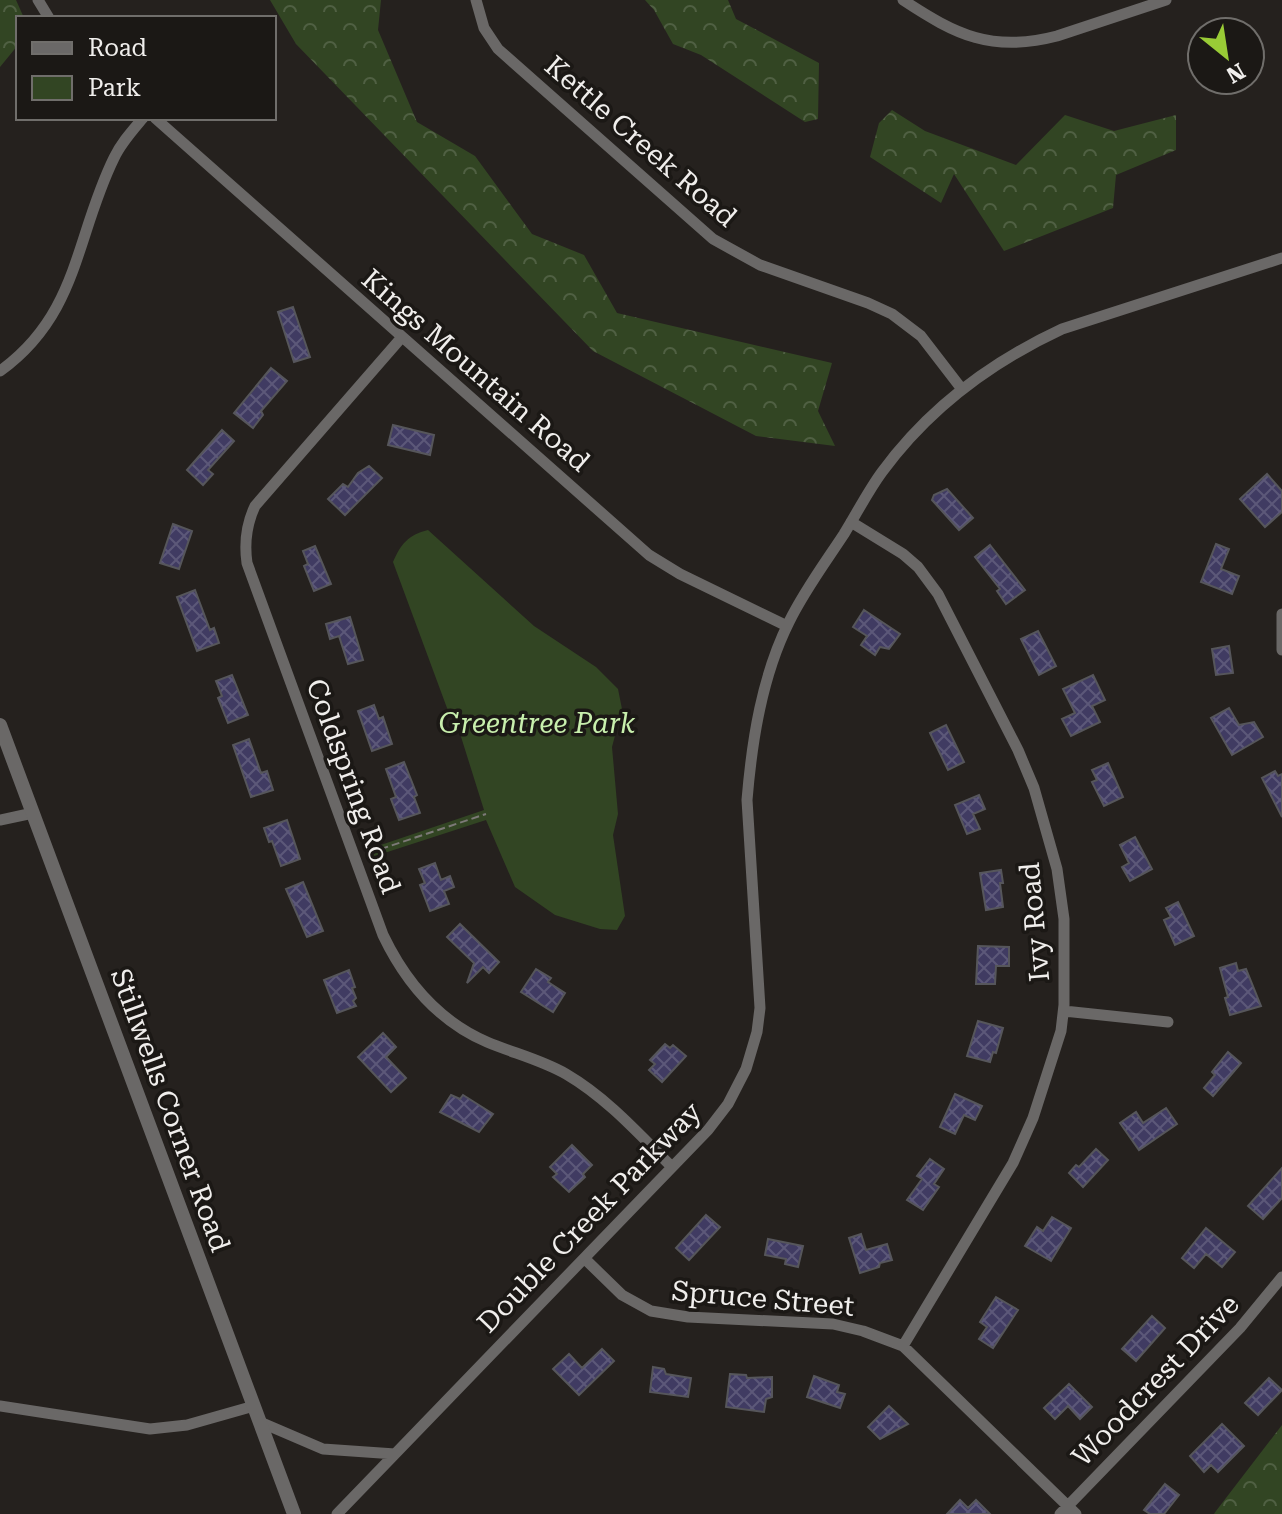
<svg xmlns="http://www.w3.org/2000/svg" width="1282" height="1514" font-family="'Roboto Serif',serif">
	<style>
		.green { fill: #324523 }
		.forest { fill: url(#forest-crowns) }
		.building { fill: url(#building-cross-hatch); stroke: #56565b; stroke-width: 2 }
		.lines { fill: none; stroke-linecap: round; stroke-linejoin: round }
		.path { stroke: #7c7977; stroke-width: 2; stroke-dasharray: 8 4; stroke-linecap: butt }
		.minor { stroke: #6a6867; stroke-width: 11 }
		.tertiary { stroke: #6a6867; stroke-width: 14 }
		.labels { text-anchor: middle; stroke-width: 7; stroke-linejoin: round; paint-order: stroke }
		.street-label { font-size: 28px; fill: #f0eeec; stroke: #1b1815 }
		.park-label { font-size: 28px; font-style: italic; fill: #c8efad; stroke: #1b1815 }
	</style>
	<defs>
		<pattern id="forest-crowns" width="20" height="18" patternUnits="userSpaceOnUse" patternTransform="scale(2)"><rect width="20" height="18" fill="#324523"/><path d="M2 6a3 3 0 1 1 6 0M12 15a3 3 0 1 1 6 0" fill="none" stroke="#506043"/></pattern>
		<pattern id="building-cross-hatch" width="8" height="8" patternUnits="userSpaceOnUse" patternTransform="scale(2)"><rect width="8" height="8" fill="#403b62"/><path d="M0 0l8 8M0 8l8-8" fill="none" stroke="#5c5879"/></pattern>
	</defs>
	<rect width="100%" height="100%" fill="#25211e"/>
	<path class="green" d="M428,530L534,626L596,667L618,689L622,709L612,747L618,814L613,835L625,916L617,930L600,929L555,915L515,887L486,820L369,858L366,850L484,810L457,724L447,708L393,562C401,544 408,535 428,530Z"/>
	<path class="forest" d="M0,0H16L24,18H18V45L0,67Z
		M270,0H381L378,30L417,122L475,156L532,234L584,255L617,313L832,363L818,411L835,446L756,436L593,351L296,44Z
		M645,0H728L736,19L819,63L818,119L805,122L701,55L673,44L654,10Z
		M892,110L925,131L1016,165L1065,115L1114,131L1176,115V150L1116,175L1113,208L1004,251L954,174L941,203L870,157L879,123Z
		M1282,1425V1514H1214L1216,1511Z"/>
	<path class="building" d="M293,307L310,357L294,362L278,312Z
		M271,368L287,381L261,411L263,415L253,428L234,413Z
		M393,425L434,435L430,455L388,445Z
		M222,430L234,441L208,470L213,474L203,485L187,470Z
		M369,466L382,478L345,515L328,499L343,484L348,487L358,473Z
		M1267,474L1282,491V512L1265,527L1240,499Z
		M947,489L973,518L959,530L932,500L934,495Z
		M173,524L192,531L179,569L160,563Z
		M1216,544L1229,549L1221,569L1239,576L1232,594L1201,582Z
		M990,545L1025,590L1006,604L997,591L1000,589L975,557Z
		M315,546L331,584L314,591L304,566L308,564L303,551Z
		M195,590L210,630L214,628L219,643L197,651L177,597Z
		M864,610L900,634L889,649L880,647L875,655L861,645L867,636L853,627Z
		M350,617L363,660L348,664L339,636L330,639L326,624Z
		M1038,631L1056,666L1039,675L1021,639Z
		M1229,646L1233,673L1216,675L1212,649Z
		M232,675L248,715L228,723L218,698L222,696L216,681Z
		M1093,675L1105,700L1092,706L1100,722L1071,736L1062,719L1075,713L1063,689Z
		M374,705L379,719L383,717L392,744L372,751L358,711Z
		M1229,708L1239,725L1254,722L1263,737L1232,755L1211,718Z
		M946,725L964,762L948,770L930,733Z
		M249,739L261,773L267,771L273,790L251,797L233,745Z
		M404,762L417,795L414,797L420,813L399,820L391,799L396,797L386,769Z
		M1108,763L1123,797L1104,806L1092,782L1097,780L1092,770Z
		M1275,771L1278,776L1282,774V817L1262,778Z
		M979,795L985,809L973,814L980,829L967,834L955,805Z
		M287,820L300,859L281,866L272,841L269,842L264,828Z
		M1135,837L1152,869L1130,881L1122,867L1129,863L1120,845Z
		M435,863L441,880L450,876L454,887L444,891L449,904L430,911L420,885L425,883L419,869Z
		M1001,870L1003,883H1000L1003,907L986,910L980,873Z
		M303,882L323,931L307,937L286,889Z
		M1178,902L1194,936L1175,945L1164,920L1171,917L1166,908Z
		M460,924L499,962L489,973L483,967L467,983L474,963L447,937Z
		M978,946L1009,947V966H996L995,984H976Z
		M1236,963L1238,971L1246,969L1261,1006L1230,1015L1225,998L1228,997L1220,968Z
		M536,969L551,978L548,982L565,993L553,1012L521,992Z
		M349,970L355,987L352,988L356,998L353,1001L356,1006L337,1013L324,980Z
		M978,1021L1003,1028L996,1053L993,1052L990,1062L967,1056Z
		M383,1033L396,1047L386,1057L406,1078L391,1092L358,1057Z
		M665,1044L670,1048L673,1045L686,1056L662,1082L649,1070L655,1064L650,1060Z
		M1228,1052L1241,1063L1213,1096L1204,1088L1215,1075L1212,1072Z
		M955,1094L982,1106L975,1120L964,1115L955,1134L940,1127Z
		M451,1095L460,1099L463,1095L493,1114L479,1132L440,1112Z
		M1166,1108L1177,1124L1139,1150L1120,1123L1136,1112L1143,1123Z
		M572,1145L592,1165L583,1174L585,1177L569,1192L553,1177L557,1174L550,1167Z
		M1096,1149L1108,1160L1083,1187L1069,1173L1076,1165L1079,1167Z
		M930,1159L944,1169L934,1184L939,1187L923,1210L907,1200L922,1179L917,1176Z
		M1282,1168V1198L1263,1219L1248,1206Z
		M706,1215L720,1227L689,1260L676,1248Z
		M1052,1217L1071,1228L1051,1261L1025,1246L1037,1227L1043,1231Z
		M1206,1228L1235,1252L1222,1267L1206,1254L1194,1268L1182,1258Z
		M861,1234L866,1250L887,1244L892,1260L880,1263L879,1267L860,1273L849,1238Z
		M768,1239L803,1246L798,1267L785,1264L786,1259L765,1255Z
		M996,1297L1018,1310L993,1348L979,1339L987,1327L980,1322Z
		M1152,1316L1165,1328L1136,1361L1122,1349Z
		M602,1349L614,1361L579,1395L553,1369L569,1354L582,1368Z
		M653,1367L664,1369L666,1374L691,1378L688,1397L650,1392Z
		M730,1374L746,1375L747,1378L772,1377V1397L766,1399L764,1412L726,1407Z
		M814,1376L839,1385L837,1392L845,1394L840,1408L807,1397Z
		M1269,1378L1282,1390L1258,1415L1245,1403Z
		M1069,1384L1092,1407L1080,1419L1068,1406L1055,1419L1044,1408Z
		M889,1406L908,1424L880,1439L868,1427Z
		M1222,1424L1244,1446L1218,1472L1211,1465L1204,1472L1190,1456Z
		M1165,1484L1179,1495L1164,1514H1150L1144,1510Z
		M960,1500L968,1508L976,1500L990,1514H947Z"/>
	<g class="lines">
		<path class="path" d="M369,853L486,814"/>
		<path class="minor" d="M38,0L49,18
			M476,0L484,28L498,49L713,239L760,265L868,303L892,314L921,336L961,388
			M903,0C956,35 992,53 1057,36L1166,0
			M155,118L649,555L680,574L787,626
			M402,337L255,506C246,525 244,542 247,563L383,935C406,983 438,1021 487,1042C513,1053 542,1060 566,1074C607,1098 639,1134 672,1167
			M0,371C79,314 75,237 114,158C121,143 132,131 143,118
			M851,522L903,554L918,567L938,594L1018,750L1034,788L1057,869L1064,919V1005L1061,1031L1033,1118L1013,1163L903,1346
			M1282,614V650
			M0,820L33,813
			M1064,1011L1168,1022
			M585,1259L622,1295L651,1311L688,1317L833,1324L863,1331L903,1346L1076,1514
			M0,1406L150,1429L187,1425L254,1406
			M260,1422L323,1449L395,1454L708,1130L728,1104L746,1069L757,1032L760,1008L747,800C752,740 762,676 789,622C804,591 825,563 844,534C857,513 868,491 882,472C929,408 991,362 1062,329L1282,258
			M337,1514L395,1454
			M1060,1514L1240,1328L1282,1277"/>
		<path class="tertiary" d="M0,725L294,1514"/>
	</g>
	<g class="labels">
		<g class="street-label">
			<text transform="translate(641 141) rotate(41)" y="10">Kettle Creek Road</text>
			<text transform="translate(476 370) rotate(41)" y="10">Kings Mountain Road</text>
			<text transform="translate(354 786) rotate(70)" y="10">Coldspring Road</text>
			<text transform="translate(1034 922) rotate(-95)" y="10">Ivy Road</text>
			<text transform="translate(171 1110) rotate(70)" y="10">Stillwells Corner Road</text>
			<text transform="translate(589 1217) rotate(-46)" y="10">Double Creek Parkway</text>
			<text transform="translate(763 1298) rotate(5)" y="10">Spruce Street</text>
			<text transform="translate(1155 1380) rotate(-46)" y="10">Woodcrest Drive</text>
		</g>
		<g class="park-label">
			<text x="537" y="733">Greentree Park</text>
		</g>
	</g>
	<rect x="16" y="16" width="260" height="104" fill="#1b1815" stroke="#706e6b" stroke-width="2"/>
	<rect x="32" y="42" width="40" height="12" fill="#6a6867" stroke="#706e6b" stroke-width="2"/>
	<text x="88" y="56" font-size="24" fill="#f0eeec">Road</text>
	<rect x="32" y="76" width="40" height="24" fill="#324523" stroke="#706e6b" stroke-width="2"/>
	<text x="88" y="96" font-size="24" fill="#f0eeec">Park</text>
	<g transform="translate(1226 56) rotate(150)"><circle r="38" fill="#1b1815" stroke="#706e6b" stroke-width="2"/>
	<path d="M0-6L14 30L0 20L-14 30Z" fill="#99cb36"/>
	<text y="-12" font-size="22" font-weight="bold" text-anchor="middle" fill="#f0eeec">N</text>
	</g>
</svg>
